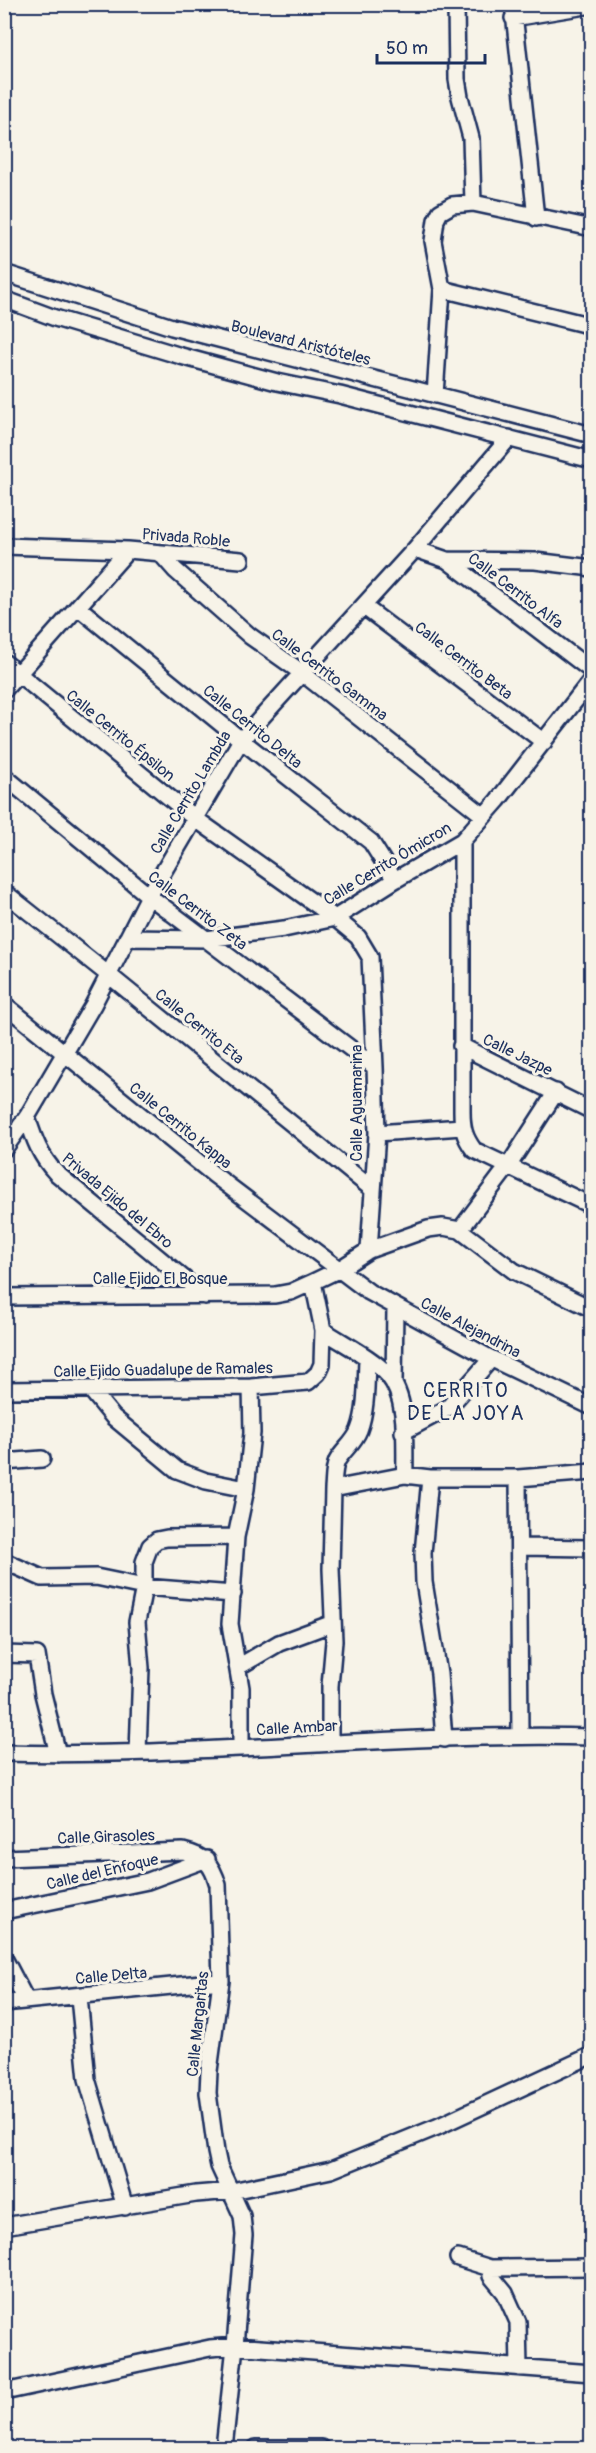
<svg xmlns="http://www.w3.org/2000/svg" width="596" height="2453" font-family="Pangolin,sans-serif">
	<style>
		.lines { fill: none; stroke-linecap: round; stroke-linejoin: round }
		.minor-casing { stroke: #1b2f5e; stroke-width: 20 }
		.minor { stroke: #f7f3e8; stroke-width: 15 }
		.labels { text-anchor: middle; stroke-width: 6; stroke-linejoin: round; paint-order: stroke }
		.street-label { font-size: 16px; fill: #1b2f5e; stroke: #f7f3e8 }
		.quarter-label { font-size: 20px; letter-spacing: 1.5px; fill: #1b2f5e; stroke: #f7f3e8 }
	</style>
	<rect width="100%" height="100%" fill="#f7f3e8"/>
	<filter id="ink" filterUnits="userSpaceOnUse"><feTurbulence type="fractalNoise" baseFrequency=".0167" numOctaves="2"/><feDisplacementMap in="SourceGraphic" scale="12" xChannelSelector="R" yChannelSelector="G"/><feConvolveMatrix kernelMatrix="1 2 1 2 8 2 1 2 1" color-interpolation-filters="sRGB"/></filter>
	<g filter="url(#ink)">
		<g class="lines">
			<g class="minor-casing">
				<path id="minor" d="M456,4L457,79L460,97L471,138L473,203
					M513,4L536,218
					M513,18L592,5
					M4,273L172,327L592,435
					M442,289L592,326
					M4,299L55,318L181,356L277,382L340,395L592,460
					M435,395L442,289L433,241L436,220L440,212L452,205L473,203L592,228
					M4,546L128,550L241,560
					M415,549L447,560L535,561L592,568
					M160,553L175,570L250,636L301,672L484,816
					M447,560L592,671
					M363,606L544,742
					M79,608L241,740L371,842L395,880
					M4,662L193,817L335,918L358,937L370,957L375,1067L377,1133L369,1250
					M4,690L128,550
					M4,776L149,896L375,1067
					M462,841V1111C462,1127 464,1137 474,1150L592,1206
					M4,892L110,976L372,1189
					M127,938L206,939L284,929L335,918L395,880L462,841L498,800L592,679
					M4,1004L213,1174L369,1292L488,1357L592,1407
					M461,1046L592,1111
					M27,1117C34,1139 40,1156 56,1173L205,1296
					M377,1133L462,1127
					M4,1149L27,1117L93,1005L149,896L241,740L415,549L509,438
					M460,1230L509,1165L556,1092
					M4,1297L275,1295L291,1292L313,1282L338,1270L369,1250L428,1229L443,1227L460,1230L514,1271L592,1309
					M323,1330C342,1343 373,1358 388,1375C409,1400 404,1445 405,1475
					M394,1384L395,1307
					M4,1390L251,1387L308,1382L318,1373L322,1364L323,1330L313,1282
					M91,1390L113,1417L177,1470L206,1481L246,1489
					M403,1432L448,1408L491,1359
					M4,1462L42,1459
					M430,1478L423,1553L424,1582L439,1674L444,1739
					M518,1478L520,1735
					M333,1489C334,1480 333,1470 337,1461C343,1450 354,1443 359,1430C367,1409 366,1382 367,1360
					M519,1547L592,1548
					M4,1561L42,1578L96,1577L144,1587L233,1594
					M4,1654L37,1655L43,1694L58,1754
					M238,1667L279,1643L333,1623
					M330,1743V1686L334,1641L331,1569L333,1489L405,1475L430,1478H518L592,1472
					M241,1748V1688L230,1624L236,1537L246,1489L252,1433L251,1387
					M138,1752L141,1668L137,1622L144,1587V1562L150,1546L157,1540L167,1538L236,1537
					M4,1753C200,1758 396,1732 592,1737
					M4,1858L183,1851C205,1856 212,1864 218,1885L221,1981L209,2071L208,2093L216,2152L219,2166L242,2216L244,2235L235,2346L224,2448
					M4,1911L148,1881L207,1859
					M4,1958L26,2000
					M79,1997L87,2079L125,2207
					M4,2003L221,1981
					M4,2226L196,2194L232,2191L331,2170L437,2127L592,2055
					M458,2258L490,2268L592,2267
					M490,2268L491,2276L505,2293L518,2322L519,2368
					M4,2392L210,2348L235,2346L592,2373
					M256,2448H321"/>
			</g>
			<use href="#minor" class="minor"/>
		</g>
	</g>
	<g class="labels">
		<g class="street-label">
			<text transform="translate(301 342) rotate(14)" y="6">Boulevard Aristóteles</text>
			<text transform="translate(186 537) rotate(5)" y="6">Privada Roble</text>
			<text transform="translate(516 590) rotate(37)" y="6">Calle Cerrito Alfa</text>
			<text transform="translate(464 660) rotate(37)" y="6">Calle Cerrito Beta</text>
			<text transform="translate(330 674) rotate(37)" y="6">Calle Cerrito Gamma</text>
			<text transform="translate(253 726) rotate(39)" y="6">Calle Cerrito Delta</text>
			<text transform="translate(121 735) rotate(39)" y="6">Calle Cerrito Épsilon</text>
			<text transform="translate(190 792) rotate(-59)" y="6">Calle Cerrito Lambda</text>
			<text transform="translate(387 863) rotate(-31)" y="6">Calle Cerrito Ómicron</text>
			<text transform="translate(198 910) rotate(37)" y="6">Calle Cerrito Zeta</text>
			<text transform="translate(200 1026) rotate(39)" y="6">Calle Cerrito Eta</text>
			<text transform="translate(518 1054) rotate(26)" y="6">Calle Jazpe</text>
			<text transform="translate(356 1103) rotate(-90)" y="6">Calle Aguamarina</text>
			<text transform="translate(181 1125) rotate(39)" y="6">Calle Cerrito Kappa</text>
			<text transform="translate(118 1200) rotate(40)" y="6">Privada Ejido del Ebro</text>
			<text x="160" y="1284">Calle Ejido El Bosque</text>
			<text transform="translate(471 1327) rotate(28)" y="6">Calle Alejandrina</text>
			<text transform="translate(163 1369) rotate(-1)" y="6">Calle Ejido Guadalupe de Ramales</text>
			<text transform="translate(297 1727) rotate(-3)" y="6">Calle Ambar</text>
			<text transform="translate(106 1836) rotate(-2)" y="6">Calle Girasoles</text>
			<text transform="translate(102 1871) rotate(-13)" y="6">Calle del Enfoque</text>
			<text transform="translate(111 1975) rotate(-5)" y="6">Calle Delta</text>
			<text transform="translate(197 2024) rotate(-84)" y="6">Calle Margaritas</text>
		</g>
		<g class="quarter-label">
			<text x="466" y="1397">CERRITO<tspan x="466" dy="23">DE LA JOYA</tspan></text>
		</g>
	</g>
	<rect width="596" height="2453" fill="none" stroke="#f7f3e8" stroke-width="24"/>
	<rect x="12" y="12" width="572" height="2429" fill="none" stroke="#1b2f5e" stroke-width="2" filter="url(#ink)"/>
	<path d="M377 54v9h108v-9" fill="none" stroke="#1b2f5e" stroke-width="3"/>
	<text x="386" y="54" font-size="18" fill="#1b2f5e" stroke="#f7f3e8" stroke-width="4.5" paint-order="stroke">50 m</text>
</svg>
